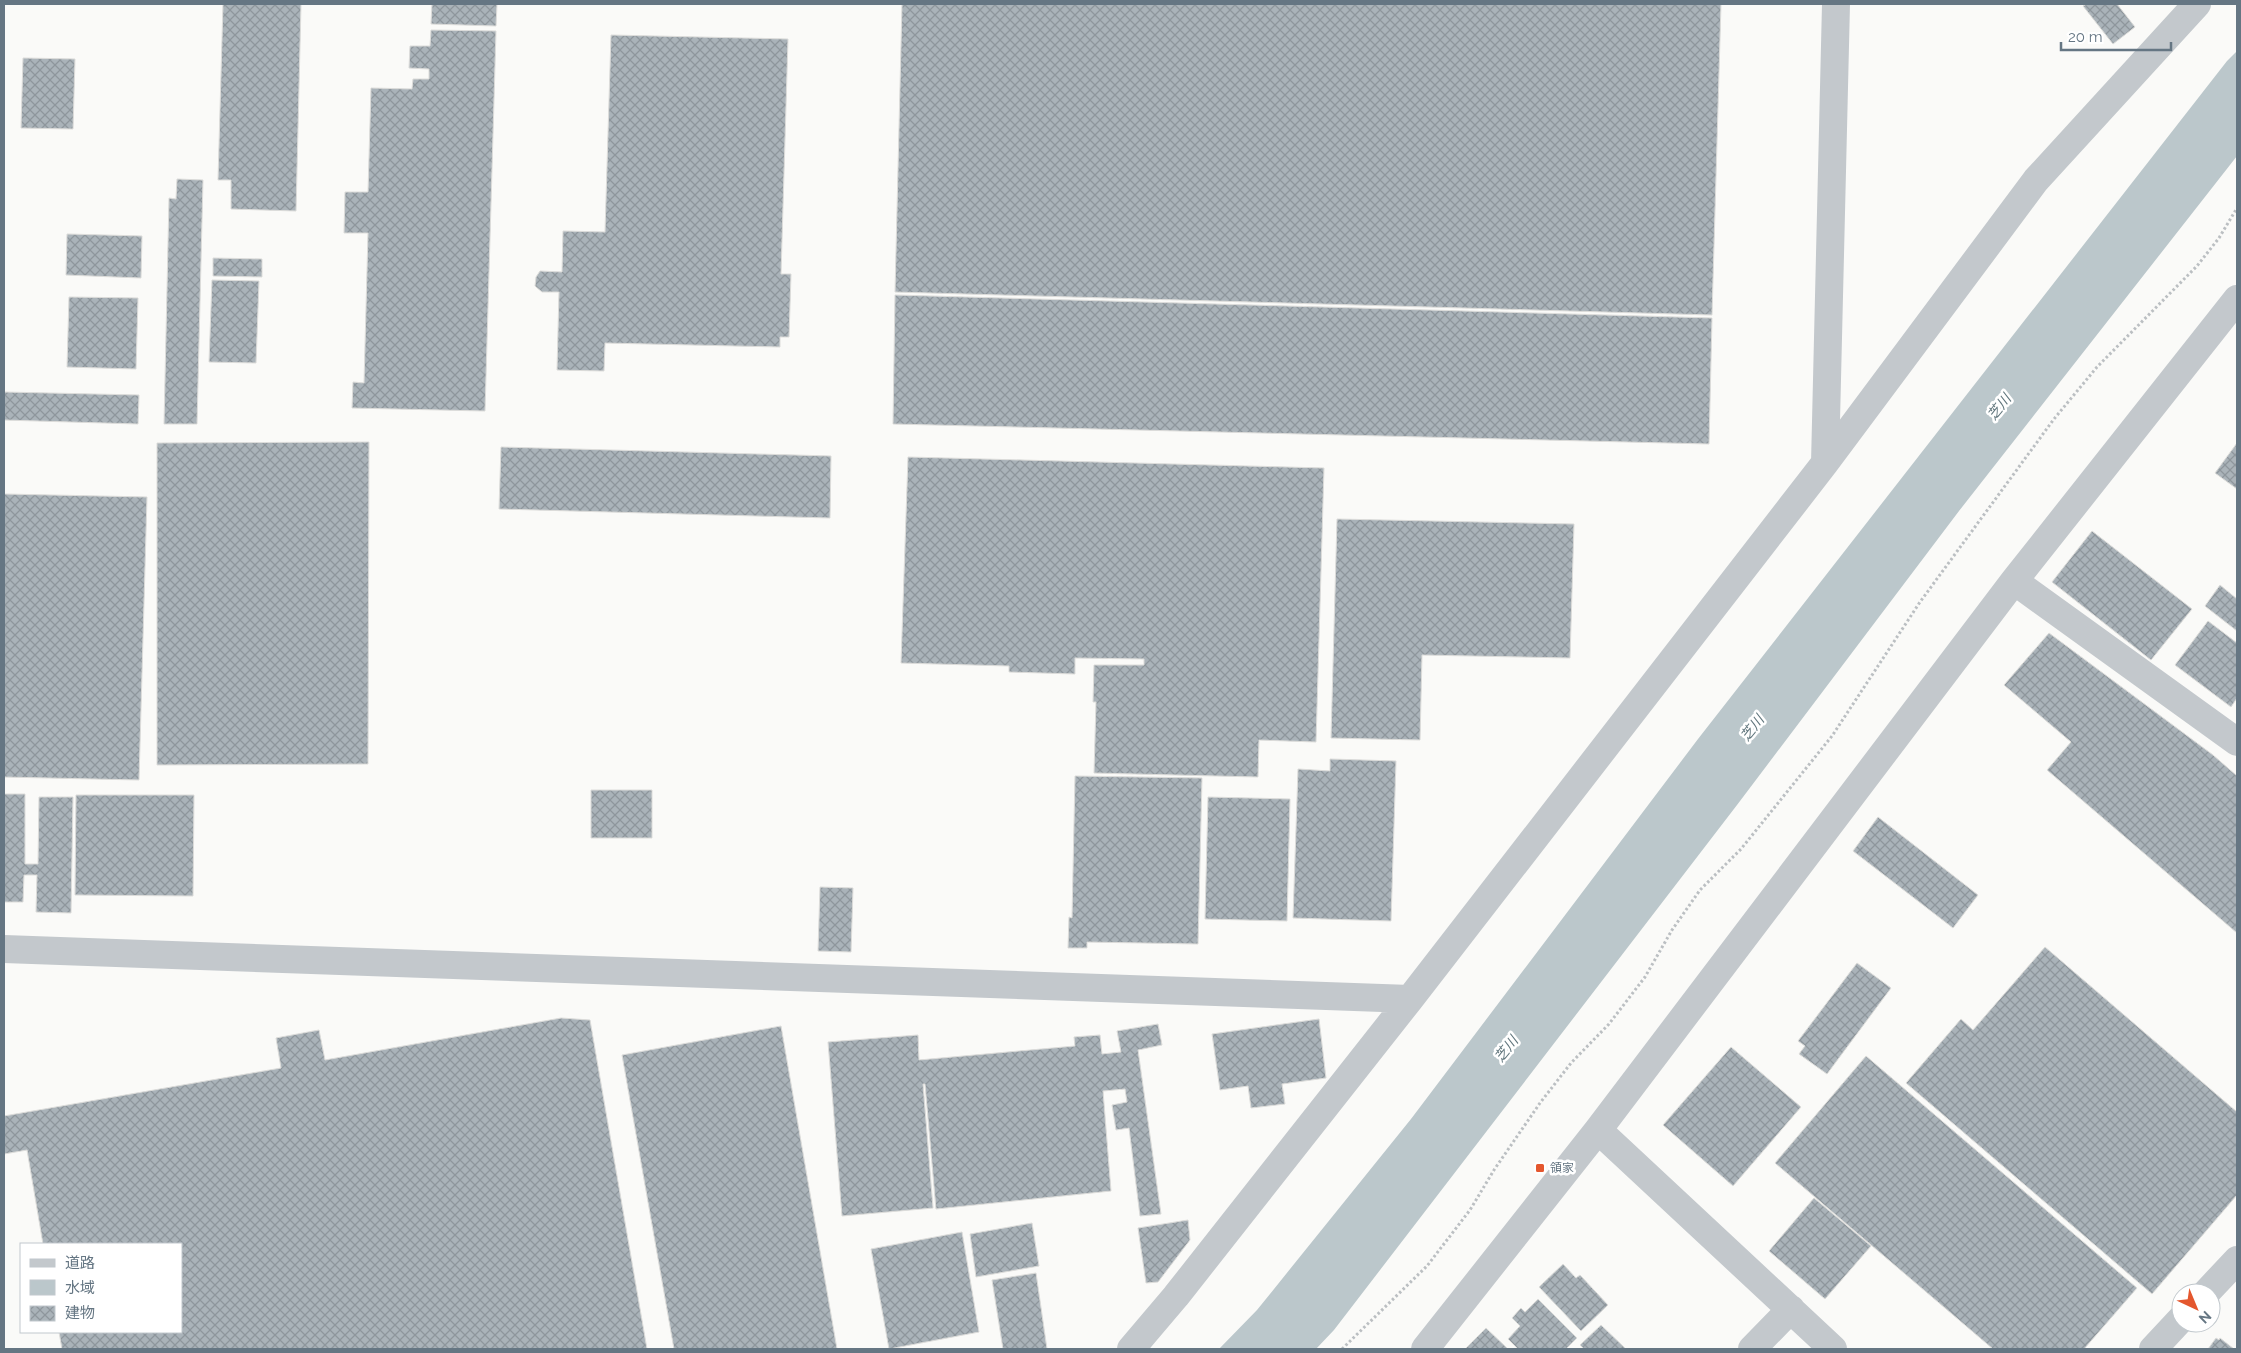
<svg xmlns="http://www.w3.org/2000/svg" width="2241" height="1353" font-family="Raleway,'Noto Sans JP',sans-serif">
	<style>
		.water { fill: #bbc7cb }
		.building { fill: url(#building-cross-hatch); stroke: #dcdcda }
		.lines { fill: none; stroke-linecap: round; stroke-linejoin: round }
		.path { stroke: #bbbfc2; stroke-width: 3; stroke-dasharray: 2.5 2.5; stroke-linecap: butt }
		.minor { stroke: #c3c8cc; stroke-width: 28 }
		.poi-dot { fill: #e4572e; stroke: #fff; stroke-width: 2 }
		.labels { text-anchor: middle; stroke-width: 5; stroke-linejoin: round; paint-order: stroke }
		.poi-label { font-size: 12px; fill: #657683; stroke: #fff; text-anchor: start }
		.water-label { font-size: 14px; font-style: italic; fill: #60757c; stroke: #fff }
	</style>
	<defs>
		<pattern id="building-cross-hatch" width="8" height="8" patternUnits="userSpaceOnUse" patternTransform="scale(1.25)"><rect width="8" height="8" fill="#aab3b9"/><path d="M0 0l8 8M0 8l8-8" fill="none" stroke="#8e969c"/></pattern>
	</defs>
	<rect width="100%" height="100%" fill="#fafaf8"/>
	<path class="water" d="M2237,51V156L1959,511L1737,805L1334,1330L1316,1349H1219L1257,1310L1411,1119L1698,739L2227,61Z"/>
	<path class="building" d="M223,4H301L296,211L231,209V180H218Z
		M432,4H497L496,26L431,24Z
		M902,4H1721L1712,315L895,292Z
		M2087,4H2117L2135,27L2113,44L2083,6Z
		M431,30L496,31L485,411L352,408L353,382L364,383L368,233H344L345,192H368L371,88L412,89L413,79H429V69L409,68L410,46H430Z
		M611,35L788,39L781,274H791L789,337H780V347L605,343L604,371L557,370L559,292H542L535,286L536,277L540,271L562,272L563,231L605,232Z
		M23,58L75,59L73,129L21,128Z
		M177,179L203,180L197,424H164L169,198L176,199Z
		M67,234L142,236L141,278L66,275Z
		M213,258L262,259V277L213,276Z
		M212,280L259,281L256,363L209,362Z
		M895,295L1712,318L1709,444L893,424Z
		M69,297L138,298L136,369L67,367Z
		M4,392L139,395L138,424L4,420Z
		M369,442L368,764L157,765V443Z
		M2237,443V489L2215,473Z
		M501,447L831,456L830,518L499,509Z
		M908,457L1324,468L1316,742L1259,740L1258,777L1094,773L1096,702H1093L1094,665H1144V659L1075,658V674L1009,672V666L901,663Z
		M4,494L147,497L139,780L4,777Z
		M1337,519L1574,524L1570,658L1422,655L1420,740L1331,738Z
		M2092,531L2192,609L2151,660L2052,582Z
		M2220,585L2237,599V631L2205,606Z
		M2208,621L2237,643V698L2231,707L2175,665Z
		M2049,633L2213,755L2237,776V933L2047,770L2071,742L2004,685Z
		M1330,759L1396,761L1391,921L1293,918L1298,769L1330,771Z
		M1075,776L1202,778L1198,944L1087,942V948H1068L1069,917L1072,918Z
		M591,790H652V838H591Z
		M4,794H25V864H38L39,797H73L71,913L36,912L37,875H24L23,902H4Z
		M76,795H194L193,896L75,895Z
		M1208,797L1290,799L1287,921L1205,919Z
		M1878,817L1978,895L1953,928L1853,851Z
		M820,887L853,888L851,952L818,951Z
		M2045,947L2237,1112V1195L2152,1294L1906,1083L1961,1019L1973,1030Z
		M1857,963L1891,988L1827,1074L1799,1054L1805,1046L1798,1041Z
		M561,1018L590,1020L647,1349H62L59,1332H181V1244H43L27,1150L4,1154V1116L281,1068L276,1038L319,1030L325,1060Z
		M1319,1019L1326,1078L1282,1084L1285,1104L1251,1108L1248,1086L1220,1090L1212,1034Z
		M1158,1024L1162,1045L1138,1050L1161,1214L1140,1216L1129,1128L1116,1130L1112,1105L1127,1102L1125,1089L1103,1091L1111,1191L936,1209L925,1084H923L933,1208L842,1216L828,1042L918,1035L919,1060L1075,1046L1074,1037L1100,1035L1102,1054L1121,1052L1117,1031Z
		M781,1026L837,1349H674L622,1055Z
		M1731,1047L1801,1107L1733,1186L1663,1125Z
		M1866,1056L2137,1288L2084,1349H1993L1775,1163Z
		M1814,1198L1871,1246L1825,1299L1769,1251Z
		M1188,1220L1190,1240L1158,1282L1146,1283L1138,1228Z
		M1032,1223L1039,1266L976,1277L970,1234Z
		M962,1232L979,1332L889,1349L871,1249Z
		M1563,1264L1576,1278L1580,1275L1608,1305L1581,1331L1539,1287Z
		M1036,1273L1047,1349H1003L992,1280Z
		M1538,1299L1577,1338L1566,1349H1518L1508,1339L1520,1326L1512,1318L1521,1308L1525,1312Z
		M1601,1325L1626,1349H1584L1580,1345Z
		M1486,1328L1508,1349H1465Z
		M2216,1338L2219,1340L2220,1338L2234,1349H2208Z"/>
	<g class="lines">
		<path class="path" d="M1342,1349L1427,1266L1470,1210L1494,1170L1540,1103L1571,1063L1609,1024L1645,977L1672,930L1700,890L1741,849L1832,736L1920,602L2054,419L2097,367L2197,266L2219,238L2237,208"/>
		<path class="minor" d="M1825,463L1836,4
			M2014,581L2237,742
			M4,949L1410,999
			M1598,1130L1833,1349
			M2206,1293L2237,1260
			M1131,1349L1176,1296L1410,999L1825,463L2036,180L2197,4
			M1425,1349L1598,1130L2014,581L2237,299
			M1752,1349L1791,1309
			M2153,1349L2181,1319"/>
	</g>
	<rect class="poi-dot" x="1535" y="1163" width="10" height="10" rx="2.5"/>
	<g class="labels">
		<g class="poi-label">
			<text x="1550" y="1172">領家</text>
		</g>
		<g class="water-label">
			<text transform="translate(1999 407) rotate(-52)" y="5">芝川</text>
			<text transform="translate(1752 728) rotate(-52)" y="5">芝川</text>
			<text transform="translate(1506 1049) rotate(-52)" y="5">芝川</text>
		</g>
	</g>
	<rect width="2241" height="1353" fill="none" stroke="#657683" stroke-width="10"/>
	<rect x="20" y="1243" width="162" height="90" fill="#ffffff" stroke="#c1c8cd"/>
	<rect x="30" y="1259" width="25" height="8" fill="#c3c8cc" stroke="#c1c8cd"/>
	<text x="65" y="1268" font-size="15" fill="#657683">道路</text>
	<rect x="30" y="1280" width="25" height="15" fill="#bbc7cb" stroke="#c1c8cd"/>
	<text x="65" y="1293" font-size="15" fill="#657683">水域</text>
	<rect x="30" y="1306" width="25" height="15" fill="url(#building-cross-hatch)" stroke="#c1c8cd"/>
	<text x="65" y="1318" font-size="15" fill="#657683">建物</text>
	<g transform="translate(2196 1308) rotate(136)"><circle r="24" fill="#ffffff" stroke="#c1c8cd"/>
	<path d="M0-4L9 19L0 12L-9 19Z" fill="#e4572e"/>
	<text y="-8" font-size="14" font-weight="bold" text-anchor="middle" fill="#657683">N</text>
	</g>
	<path d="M2061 42v8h110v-8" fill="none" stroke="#657683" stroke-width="2.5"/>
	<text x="2068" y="42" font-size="15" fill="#657683" stroke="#ffffff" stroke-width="4" paint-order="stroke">20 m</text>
</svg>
